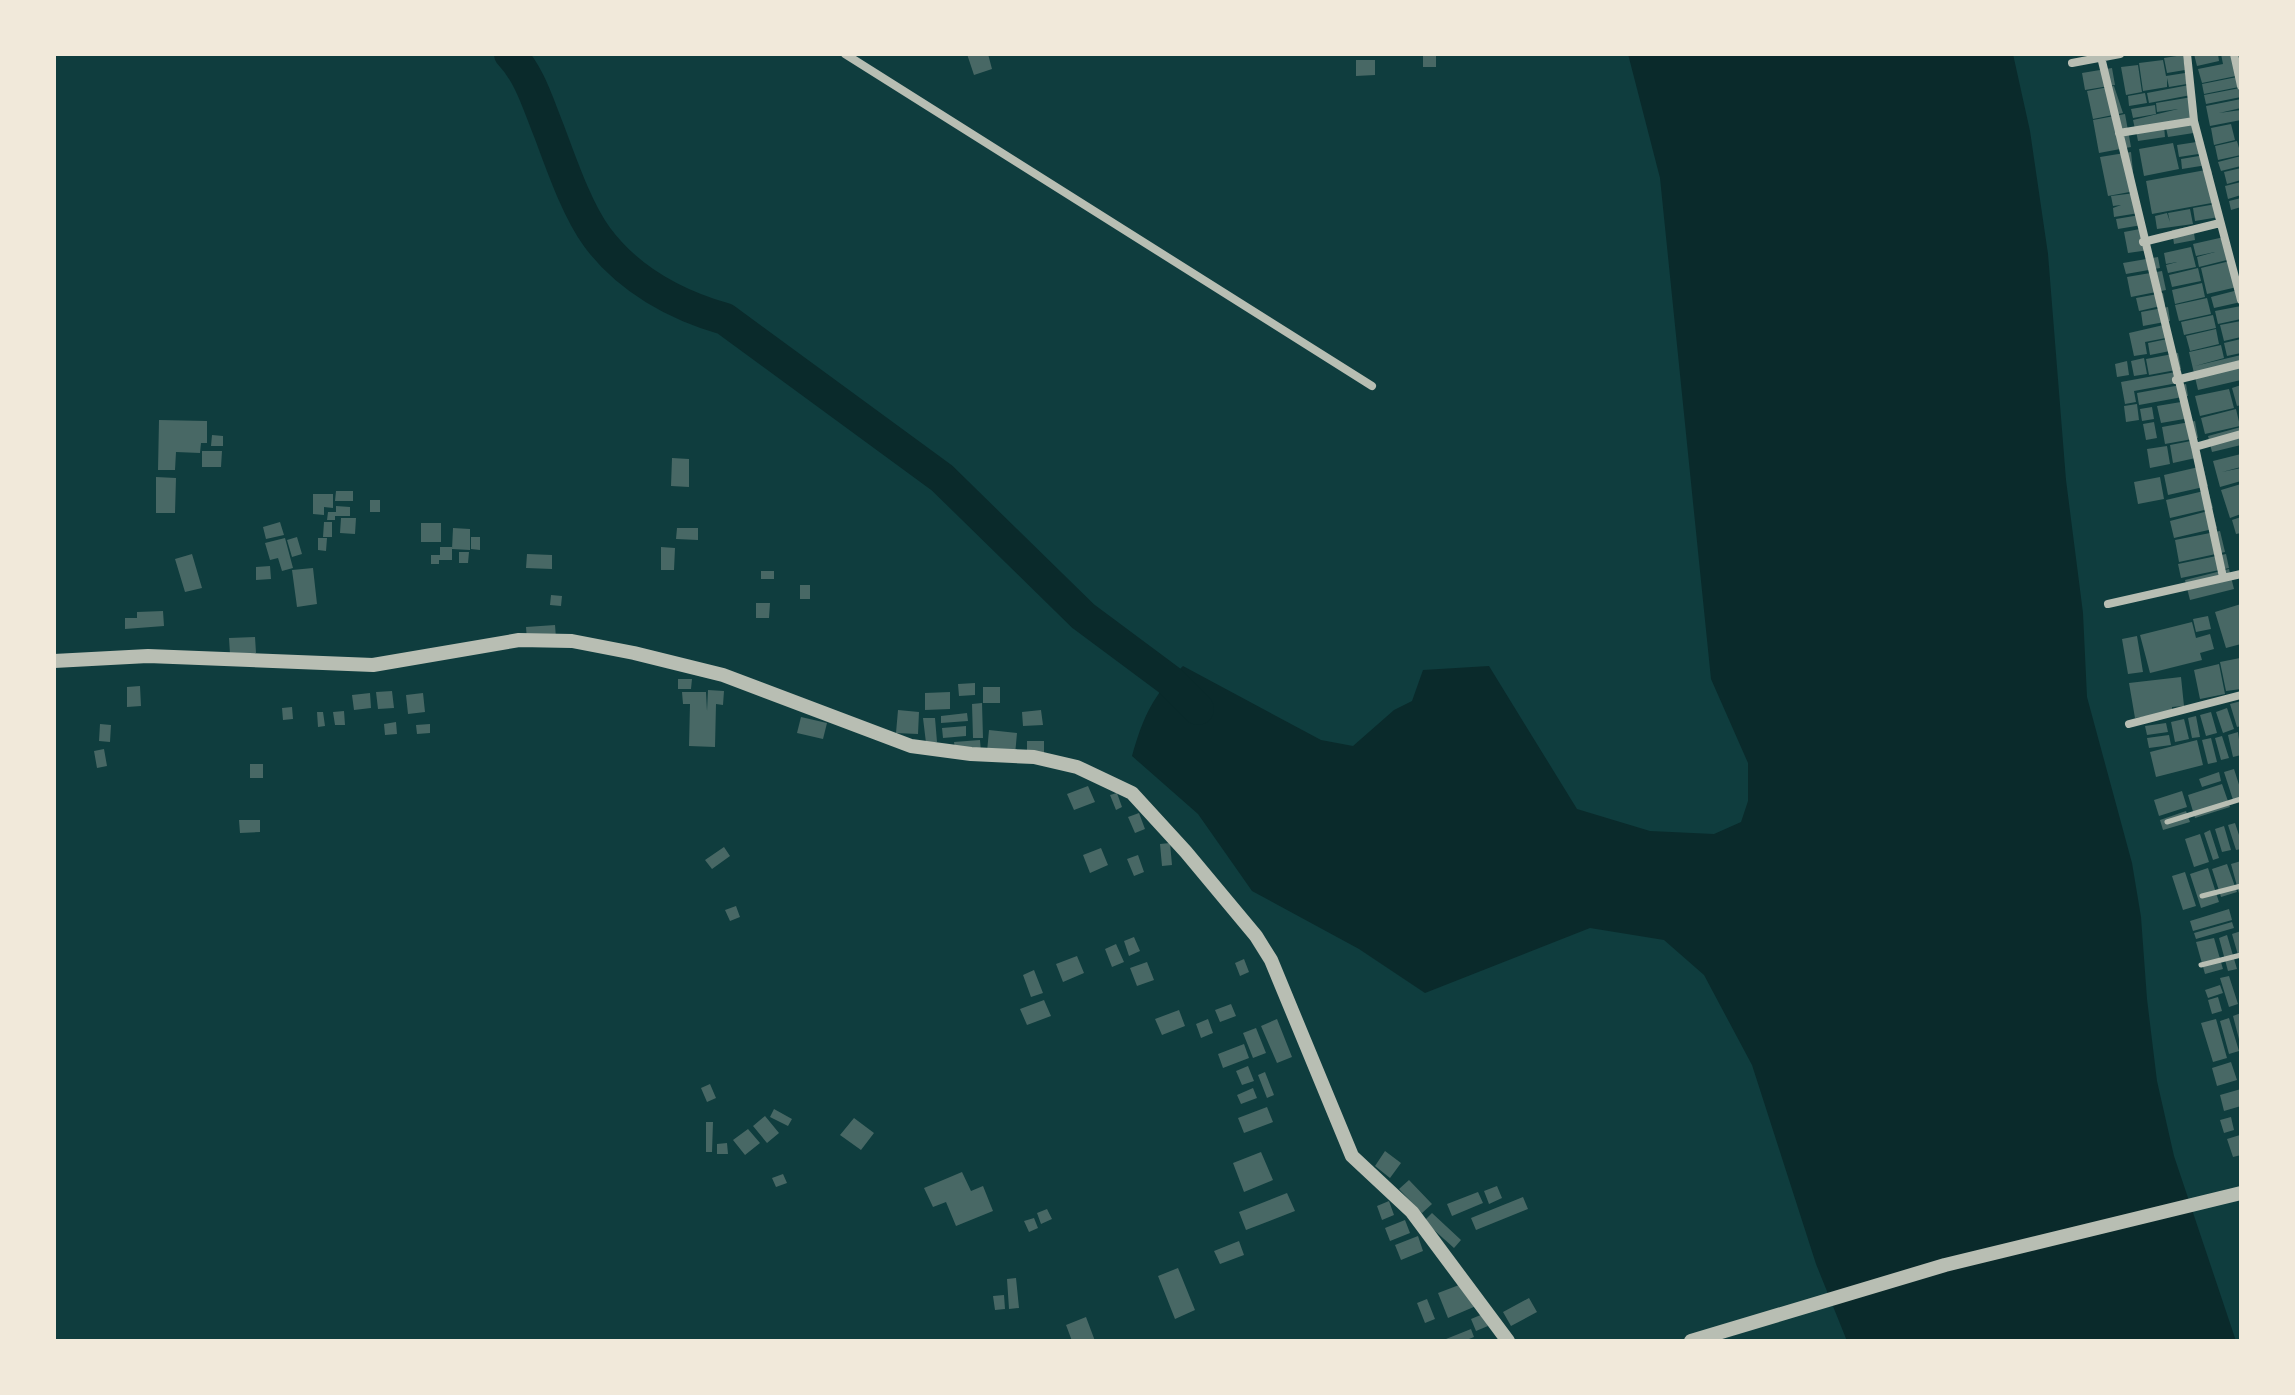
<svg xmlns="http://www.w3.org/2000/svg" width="2295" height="1395" font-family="Arial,sans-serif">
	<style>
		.water { fill: #0a2a2b }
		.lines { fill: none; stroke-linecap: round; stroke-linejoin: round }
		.river { stroke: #0a2a2b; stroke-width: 32 }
		.building { fill: #486865 }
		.service { stroke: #b8beb3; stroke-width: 5 }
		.minor { stroke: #b8beb3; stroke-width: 8 }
		.tertiary { stroke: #b8beb3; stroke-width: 14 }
	</style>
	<rect width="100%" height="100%" fill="#0f3d3e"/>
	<path class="water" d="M1628,54H2013L2030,131L2048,254L2066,480L2083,613L2087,697L2132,863L2141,917L2147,999L2157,1081L2174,1156L2236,1341H1847L1816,1264L1752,1065L1704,975L1664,940L1590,928L1425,993L1359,949L1252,891L1198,814L1132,756C1143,717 1153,695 1183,666L1321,740L1353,746L1394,710L1412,701L1423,670L1489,666L1577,809L1650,831L1714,834L1741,822L1748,801V763L1711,679L1660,178Z"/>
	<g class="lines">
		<path class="river" d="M510,54C530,75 538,104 549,131C561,163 577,210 597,237C628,279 676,305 725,319L942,478L1083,616L1169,680L1198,709"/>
	</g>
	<path class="building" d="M967,54H988L992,69L974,75Z
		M1423,54H1436V67H1423Z
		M2194,54H2218L2219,61L2197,66Z
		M2221,54H2237L2236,76L2202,83L2198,69L2223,64Z
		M2183,55L2185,70L2167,73L2164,58Z
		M1356,60H1375V75L1356,76Z
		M2163,60L2166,76L2185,73L2187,84L2169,87L2167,78V87L2143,91L2139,63Z
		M2138,65L2142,92L2126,95L2121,67Z
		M2112,68L2115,85L2085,90L2082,73Z
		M2237,77L2239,87L2204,94L2202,84Z
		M2189,85L2191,95L2149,103L2147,93Z
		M2114,86L2123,113L2093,119L2087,91Z
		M2240,88L2241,97L2206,104L2204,95Z
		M2145,93L2147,103L2129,106L2128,96Z
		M2192,97L2200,132L2168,137L2165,123L2135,129L2133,120L2178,109L2157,112L2156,103Z
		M2241,99V108L2219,113L2241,110V120L2210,126L2206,106Z
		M2155,105L2156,114L2133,118L2131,109Z
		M2125,114L2131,147L2099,153L2093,120Z
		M2231,124L2235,140L2214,145L2211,128Z
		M2164,126L2165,137L2138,141L2136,131Z
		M2203,141L2205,153L2179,157L2177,145Z
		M2237,141L2241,155L2218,160L2215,146Z
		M2173,143L2179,169L2144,176L2139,149Z
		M2131,152L2135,191L2108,196L2100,157Z
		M2205,155L2207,165L2182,169L2181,159Z
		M2241,156V166L2221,171L2218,162Z
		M2241,168V180L2227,184L2224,172Z
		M2211,169L2217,202L2152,214L2146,181Z
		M2241,182V195L2228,199L2225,186Z
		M2135,193L2139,213L2114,217L2113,208L2121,205L2113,206L2111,196Z
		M2241,198V207L2231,210L2229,201Z
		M2216,204L2219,217L2195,221L2193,208Z
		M2190,209L2193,224L2157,229L2155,216L2167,213L2170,222L2168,213Z
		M2140,215L2142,225L2118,229L2116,219Z
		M2193,226L2195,240L2174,244L2172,230Z
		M2145,228L2149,250L2128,253L2124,232Z
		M2224,237L2227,260L2199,267L2197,257L2215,252L2196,256L2193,244Z
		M2191,247L2196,267L2168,273L2166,265L2177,262L2166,264L2164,253Z
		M2158,257L2160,268L2126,274L2123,263Z
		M2230,261L2237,287L2207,294L2201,268Z
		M2198,268L2201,281L2172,287L2169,275Z
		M2162,271L2166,290L2131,297L2127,277Z
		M2202,283L2205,297L2175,304L2172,290Z
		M2238,290L2241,302L2214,308L2211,297Z
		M2163,293L2165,305L2139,311L2136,298Z
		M2207,298L2211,314L2179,321L2175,305Z
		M2241,306V319L2218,324L2215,311Z
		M2168,307L2170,321L2143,326L2141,312Z
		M2213,315L2216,328L2184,335L2181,322Z
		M2241,321V337L2224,341L2220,325Z
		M2168,324L2171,337L2145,342L2147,354L2134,356L2129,333Z
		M2216,329L2219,344L2190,351L2186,336Z
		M2172,338L2175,350L2150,355L2148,343Z
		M2241,339V353L2227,356L2224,343Z
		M2221,345L2224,358L2195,366L2241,355V380L2198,390L2189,352Z
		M2178,353L2181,369L2149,375L2146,359Z
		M2144,358L2147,374L2134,376L2131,361Z
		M2127,361L2129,375L2117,377L2115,364Z
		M2181,371L2183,382L2134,391L2136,402L2125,404L2121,382Z
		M2186,384L2188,396L2139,405L2137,393Z
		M2241,385V405L2237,406L2232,388Z
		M2229,389L2234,408L2200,416L2195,396Z
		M2187,401L2190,418L2161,423L2157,406Z
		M2137,404L2139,420L2126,422L2124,406Z
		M2152,407L2154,419L2142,421L2140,409Z
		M2236,409L2240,426L2205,434L2201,418Z
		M159,420L207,421V443H201L200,453L176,452L175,470H158Z
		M2195,421L2198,438L2165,444L2162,427Z
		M2154,422L2157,438L2146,440L2143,424Z
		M2241,427V445L2212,452L2208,436Z
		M212,435L223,436V446H211Z
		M2196,440L2200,457L2173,463L2170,445Z
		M2167,446L2170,464L2150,468L2147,449Z
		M202,451H222L221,467H202Z
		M2241,454V467L2222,472L2241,468V481L2220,487L2213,461Z
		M672,458L689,459V487L671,486Z
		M2203,466L2208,486L2168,495L2164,475Z
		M156,477L176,478L175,513H156Z
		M2160,477L2164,499L2138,504L2134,482Z
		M2241,484V514L2230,518L2221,490Z
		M2208,490L2213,508L2170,518L2166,500Z
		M336,491H353V501H335Z
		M313,494H333V508L324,507V515L313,514Z
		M370,500H380V512H370Z
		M336,506L350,507V516H335V520H327L328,512H336Z
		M2212,510L2217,528L2174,538L2170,521Z
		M2241,517V533L2236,534L2232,520Z
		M341,518H356L355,534L340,533Z
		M280,522L284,535L266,539L263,527Z
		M324,522H332V537H323Z
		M421,523H441V542H421Z
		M453,528L470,529V550L452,549Z
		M677,528H698V540L676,539Z
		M2220,531L2225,552L2179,562L2175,540Z
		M297,537L302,554L292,557L287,540Z
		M471,537H480V550L471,549Z
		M285,538L293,568L282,571L278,558L270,560L265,543Z
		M318,538H327L326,551L318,550Z
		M440,547H452V560H439V564H431V555H440Z
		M661,547L675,548L674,570H661Z
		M459,552H469L468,563H459Z
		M192,554L202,588L185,592L175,559Z
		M527,554L552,555V569L526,568Z
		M2226,554L2229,568L2181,578L2178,564Z
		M270,566L271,579L256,580V567Z
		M313,568L317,604L297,607L292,570Z
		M2229,569L2234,589L2190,600L2185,580Z
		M761,571H774V579H761Z
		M800,585H810V599H800Z
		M551,595L562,596L561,606L550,605Z
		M756,603H770L769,618H756Z
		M2241,604V644L2226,648L2215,612Z
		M163,611L164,626L125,629V618H137V612Z
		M2208,616L2211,629L2196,632L2193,619Z
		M2192,622L2196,638L2210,634L2214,649L2200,653L2202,660L2150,673L2140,635Z
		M555,625L556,638L527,640L526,627Z
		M2137,636L2143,672L2128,674L2122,639Z
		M255,637L256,653L230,654L229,638Z
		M2240,658L2241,689L2226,691L2220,662Z
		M2219,664L2225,694L2200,699L2194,670Z
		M2181,677L2184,706L2172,707V712L2135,718L2129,683Z
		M678,679H692L691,689H678Z
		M975,683V695L959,696L958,684Z
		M140,686L141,706L127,707V687Z
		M983,687H1000V703H983Z
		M708,690L724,691L723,705L716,704L715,747L689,746L690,704H683L682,692H706L707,711Z
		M392,691L394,708L378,709L376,692Z
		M950,692V709L925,710V693Z
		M370,693L371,708L354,710L352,695Z
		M423,693L425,712L408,714L406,695Z
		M2241,701V726L2237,727L2230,704Z
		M982,703L983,738H973L972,704Z
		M292,707L293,719L283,720L282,708Z
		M2227,708L2234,729L2223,733L2216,712Z
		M898,710L919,712L918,734L896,733Z
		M1041,710L1043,725L1023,726L1022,712Z
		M344,711L345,725H335L333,712Z
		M317,712H323L325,726L318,727Z
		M2211,712L2217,733L2206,736L2200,715Z
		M967,713L968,721L941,723V716Z
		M2196,716L2200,737L2192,738L2188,718Z
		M801,717L827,723L823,739L797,733Z
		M923,718H935L937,742L926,743Z
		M2184,719L2189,739L2175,742L2171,722Z
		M396,722L397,734L385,735L384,724Z
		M2166,723L2168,732L2147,735L2145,726Z
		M100,724L111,725L110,742L99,741Z
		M430,724V733L417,734L416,725Z
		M966,726V736L943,738L942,728Z
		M989,730L1017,733L1015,755L987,752Z
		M2238,732L2241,755L2233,757L2228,735Z
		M2169,735L2171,745L2149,748L2147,738Z
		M2222,736L2229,758L2221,760L2215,738Z
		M2211,738L2217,762L2208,764L2202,740Z
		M980,740L981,752L956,755L954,742Z
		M2197,740L2203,765L2156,777L2150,752Z
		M1027,741H1044V759H1027Z
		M104,749L107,766L97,768L94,751Z
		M250,764H263V778H250Z
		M2234,769L2241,791V801L2234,803L2224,772Z
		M2219,772L2221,781L2202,787L2199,779Z
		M2222,784L2230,807L2195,818L2188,795Z
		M1088,786L1095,802L1074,810L1067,794Z
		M2182,791L2187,807L2159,816L2154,800Z
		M1117,793L1122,807L1116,810L1110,795Z
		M2186,811L2190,822L2163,830L2160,820Z
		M1139,813L1145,829L1135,833L1128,817Z
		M239,820H260V832L240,833Z
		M2235,823L2241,841V849L2236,850L2228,825Z
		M2224,826L2231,850L2222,852L2215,829Z
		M2210,830L2219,858L2213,860L2204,833Z
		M2200,834L2209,862L2194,867L2185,839Z
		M1170,843L1172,865L1162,866L1160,844Z
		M724,847L730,856L712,869L705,860Z
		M1101,848L1108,865L1090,873L1083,855Z
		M1138,855L1144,872L1134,876L1127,859Z
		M2241,861V897H2240L2231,864Z
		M2227,864L2237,892L2221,897L2212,869Z
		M2208,868L2219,902L2201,908L2190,874Z
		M2185,872L2196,906L2183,910L2172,876Z
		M736,906L740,917L730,921L725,910Z
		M2229,909L2232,920L2193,931L2190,921Z
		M2232,922L2234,928L2196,939L2194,933Z
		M2241,931V961L2240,962L2232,934Z
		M2227,935L2237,969L2228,971L2219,938Z
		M1134,937L1140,951L1129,956L1124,941Z
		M2214,938L2223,969L2205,974L2196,942Z
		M1116,944L1124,962L1112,967L1105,949Z
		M1077,956L1084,973L1063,982L1056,964Z
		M1244,959L1249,972L1240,976L1235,963Z
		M1147,962L1154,980L1137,986L1130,968Z
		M1034,970L1043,993L1031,997L1023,975Z
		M2229,976L2238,1004L2229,1007L2220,978Z
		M2220,985L2223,993L2208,998L2205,990Z
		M2218,997L2222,1011L2212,1014L2208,1000Z
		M1044,1000L1051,1016L1027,1025L1020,1009Z
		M1231,1004L1236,1016L1220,1022L1215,1010Z
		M1179,1010L1185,1026L1162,1035L1155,1019Z
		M2241,1013V1042L2240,1043L2233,1016Z
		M2229,1018L2239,1051L2229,1054L2220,1021Z
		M1208,1019L1213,1033L1201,1038L1196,1024Z
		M1277,1019L1292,1057L1277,1063L1261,1026Z
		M2216,1019L2227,1058L2213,1062L2201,1023Z
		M1256,1028L1266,1053L1253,1058L1243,1033Z
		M1244,1044L1249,1058L1223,1068L1218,1054Z
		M2231,1062L2237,1080L2217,1086L2212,1068Z
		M1248,1066L1254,1081L1242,1085L1236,1071Z
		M1265,1072L1274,1095L1267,1098L1258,1075Z
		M710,1084L716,1098L707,1102L701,1088Z
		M1253,1088L1257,1098L1241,1104L1237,1095Z
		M2241,1089V1106L2224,1111L2220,1095Z
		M1267,1107L1273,1122L1244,1133L1238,1118Z
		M774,1109L792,1119L788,1126L770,1117Z
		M765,1116L779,1133L767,1143L753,1126Z
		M2231,1117L2234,1130L2224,1133L2220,1120Z
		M854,1118L874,1133L861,1150L840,1135Z
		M706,1122H713L712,1152H706Z
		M748,1129L760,1143L745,1155L733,1140Z
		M2240,1135L2241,1155L2233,1157L2227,1139Z
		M727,1143L728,1154H717V1144Z
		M1385,1151L1401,1163L1390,1178L1375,1166Z
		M1261,1152L1273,1180L1244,1192L1233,1163Z
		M962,1172L971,1191L983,1186L993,1211L956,1226L946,1202L933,1207L924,1188Z
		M783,1174L787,1183L776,1187L772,1178Z
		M1409,1180L1432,1204L1422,1213L1399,1189Z
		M1497,1186L1502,1198L1489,1204L1484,1191Z
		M1478,1192L1483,1203L1452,1216L1447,1204Z
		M1287,1193L1295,1211L1246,1230L1239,1212Z
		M1523,1197L1528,1209L1476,1230L1471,1218Z
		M1389,1201L1394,1215L1382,1220L1377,1206Z
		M1047,1209L1052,1219L1041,1224L1037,1213Z
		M1432,1213L1461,1240L1454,1248L1424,1221Z
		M1034,1218L1038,1228L1029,1232L1024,1221Z
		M1405,1220L1410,1233L1390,1241L1385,1228Z
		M1418,1236L1423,1251L1401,1260L1395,1245Z
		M1239,1241L1244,1255L1220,1264L1214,1251Z
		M1178,1268L1195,1310L1175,1319L1158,1276Z
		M1016,1278L1019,1308L1009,1309L1007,1279Z
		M1467,1282L1476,1306L1448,1318L1438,1293Z
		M1004,1295L1005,1309L995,1310L993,1296Z
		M1529,1298L1537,1312L1511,1326L1503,1312Z
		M1427,1299L1435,1319L1425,1323L1417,1303Z
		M1483,1314L1488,1326L1476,1331L1471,1319Z
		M1086,1317L1095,1341H1072L1066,1325Z
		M1471,1329L1474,1337L1464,1341H1441Z"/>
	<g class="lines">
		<path class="service" d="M2167,822L2241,799
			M2202,896L2241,886
			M2201,965L2241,955"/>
		<path class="minor" d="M845,54L1372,386
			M2187,54L2194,121L2241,300
			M2234,54L2241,86
			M2101,57L2195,447L2223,577
			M2072,63L2120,54
			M2119,133L2194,121
			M2143,242L2220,223
			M2176,380L2241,364
			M2195,447L2241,434
			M2108,604L2241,574
			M2129,724L2241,695"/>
		<path class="tertiary" d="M54,661L148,656L373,665L519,640L572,641L634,653L723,675L911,746L971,754L1034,757L1077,767L1132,793L1186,852L1256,936L1271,960L1352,1156L1412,1212L1508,1341
			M1691,1341L1945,1265L2241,1193"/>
	</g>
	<rect width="2295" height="1395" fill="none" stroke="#f1e9da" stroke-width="112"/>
</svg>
